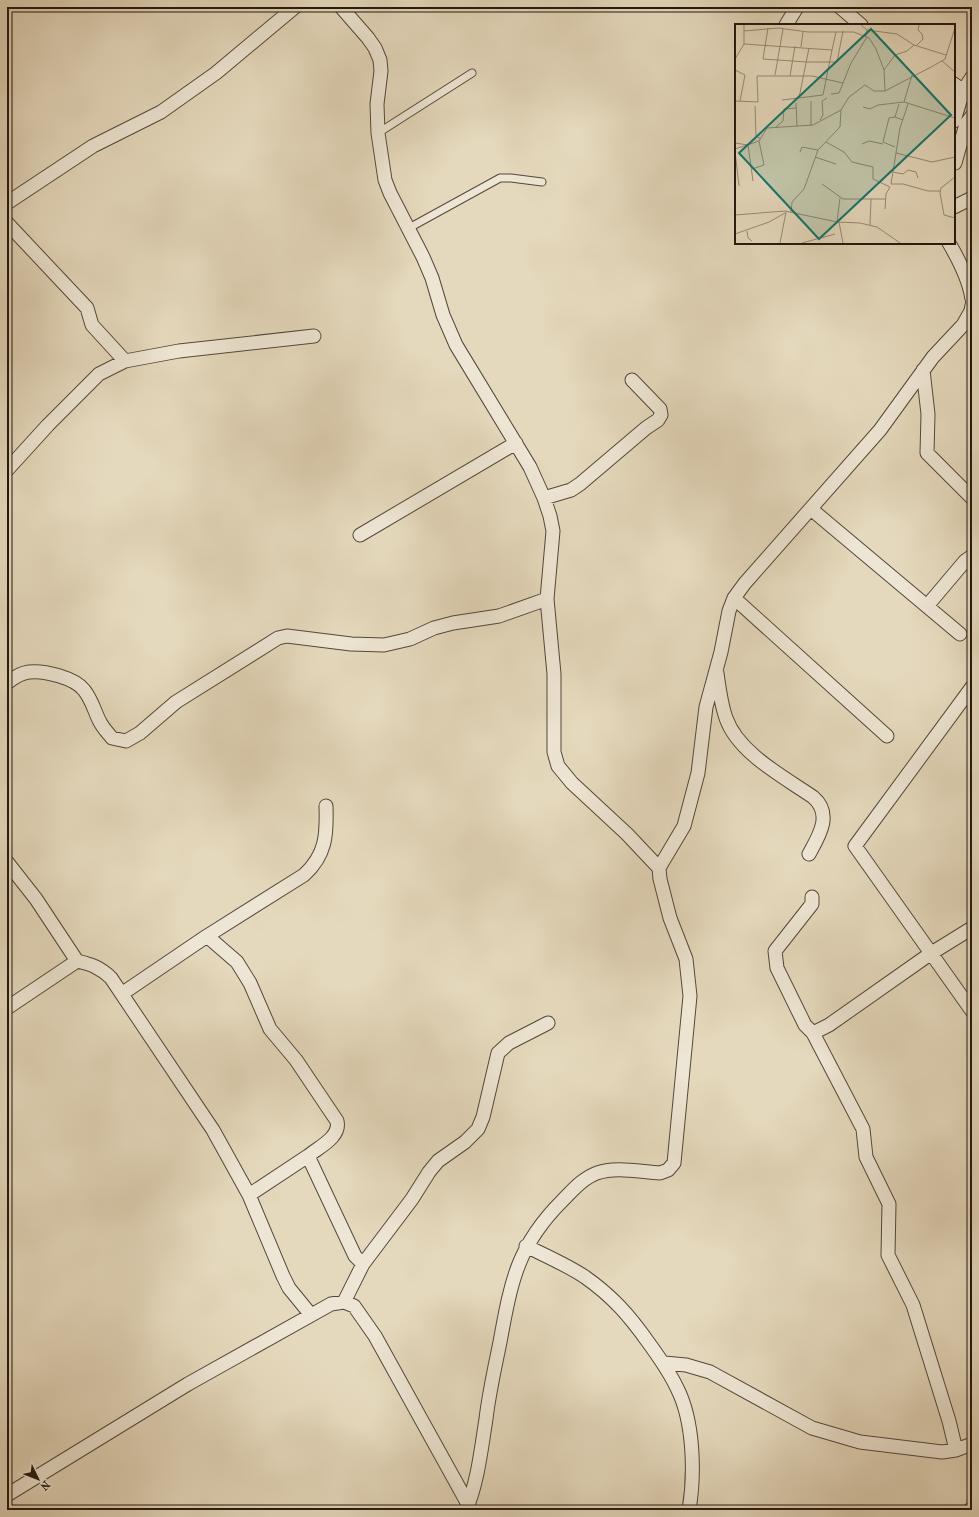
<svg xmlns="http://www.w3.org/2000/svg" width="979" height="1517" font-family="'IM FELL French Canon',serif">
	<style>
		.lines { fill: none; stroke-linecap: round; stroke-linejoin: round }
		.lane-casing { stroke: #53483b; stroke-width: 9 }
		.street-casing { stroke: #53483b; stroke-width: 15 }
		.lane { stroke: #eee6d4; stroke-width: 7 }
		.street { stroke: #eee6d4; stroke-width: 13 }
		.inset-road { fill: none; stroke: #978b78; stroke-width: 1 }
		.view { fill: #0f766e; fill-opacity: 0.15; stroke: #0f766e; stroke-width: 2 }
		.inset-edge { fill: none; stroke: #221710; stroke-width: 2 }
	</style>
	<rect width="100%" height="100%" fill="#e5d9bd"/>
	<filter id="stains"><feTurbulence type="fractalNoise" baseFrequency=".005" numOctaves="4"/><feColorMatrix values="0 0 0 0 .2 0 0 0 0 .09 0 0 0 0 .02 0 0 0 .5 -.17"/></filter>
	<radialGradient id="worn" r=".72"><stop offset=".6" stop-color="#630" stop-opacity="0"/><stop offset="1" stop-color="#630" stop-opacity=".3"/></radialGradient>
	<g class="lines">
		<g class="lane-casing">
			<path id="lane" d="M378,133L472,73
				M409,228L500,178H511L542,182"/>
		</g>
		<g class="street-casing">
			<path id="street" d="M341,7L368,38L375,48L380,60L381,71L377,104L378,133L385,180L390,193L423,257L432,278L443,315L456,345L530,467L544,498L550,516L553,531L547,599L554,674V752L558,766L572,783L627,834L659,868
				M840,7L861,25
				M786,25L797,7
				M954,84L972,97
				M954,121L963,91L972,77
				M955,163L966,124L972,116
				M7,203L93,146L161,112L216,73L295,7
				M954,207L972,198
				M7,223L87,308L92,325L125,361
				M949,243C959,260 969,279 972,299
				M923,370L928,414L927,453L972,498
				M7,470L48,425L99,374L125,361L179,351L314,336
				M544,498L571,490L580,484L646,428L658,420L661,415L660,409L632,380
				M811,509L960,634
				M360,535L516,443
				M734,598L887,736
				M927,606L965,561L972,556
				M717,673C719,688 721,704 726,718C738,753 784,777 813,797C833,814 819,836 809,854
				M7,683C13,678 21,673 29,672C44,670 75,678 84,690C92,700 94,710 99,720C102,727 108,733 112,738L126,741L140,733L176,702L278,638L287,636L351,644L384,645L410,639L434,628L453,623L499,616L547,599
				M972,687L855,846L972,1011
				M7,862L36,899L77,961
				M812,897V904L775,951L777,968L805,1025L813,1033L829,1025L930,954L972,928
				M207,936L304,875C326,855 327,835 326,806
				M123,993L207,936L237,962L250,983L270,1029L296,1060L337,1121C341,1137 319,1147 308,1156
				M7,1008L77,961C91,964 101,968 111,978L213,1130L249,1195L283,1276L289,1288L311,1315
				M813,1033L863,1129L866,1157L889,1204L888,1255L913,1305L949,1421L956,1450
				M249,1195L308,1156L355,1256L363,1264
				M526,1246C546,1256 567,1265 585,1277C612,1296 629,1315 648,1342C659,1357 669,1371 677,1388C694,1421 695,1474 689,1510
				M344,1302L363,1264L412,1199L429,1172L438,1161L465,1142L478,1129L483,1117L498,1053L509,1043L548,1023
				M664,1363L686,1365L710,1372L812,1428L860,1442L942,1452L956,1450L972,1444
				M7,1495L188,1384L331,1304L344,1302L354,1306L375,1336L468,1504
				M466,1510C478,1481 481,1450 486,1419C489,1393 495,1367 500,1342C511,1282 517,1246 562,1201C572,1191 583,1178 597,1173C615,1166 641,1172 660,1173L668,1170L674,1163L690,996L686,959L670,918L660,879L659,868L684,826L698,773L706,707L721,652L729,611L734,598L745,583L880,430L933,357L963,325L971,311L972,305
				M970,1510L972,1508"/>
		</g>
		<use href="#lane" class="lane"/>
		<use href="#street" class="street"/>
	</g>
	<g transform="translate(735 24)">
		<rect width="220" height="220" fill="#e5d9bd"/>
		<path class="inset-road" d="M126,1L132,6L131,12M33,4L28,35L72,38H102L108,7M132,6L162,10L179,21M9,7L43,4L73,8H119L134,14L141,25L149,46M9,20L97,26L88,71L47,76M181,22L188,15L187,10L183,6L184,1M66,23L68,8M97,26L101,8M0,35L9,20V1M207,37L220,48M0,46L10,51L5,77M40,51L48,5M177,51L169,78L220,94M55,52H77L108,59L104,69L96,70M108,59L116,39L132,13M150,67L149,46L160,31L172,27L179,21L211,31M64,74L74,24M0,77L23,78L22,52H55L60,22M76,77V102M61,79L62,102M164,80L160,93L168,96M173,80L165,104L161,129L197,138L220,133M20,82L21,112L26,115M128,83L135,85L143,81L169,78M160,93L154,94L148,118L160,123M85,96L88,91L87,77L92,74M41,103L48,97L49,85L61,84M91,118L109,128L117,138L138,143V155L155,163M0,119L13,121L18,157M127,120L134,117L148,120M0,125L24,117L32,104L78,101L106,86L114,73L130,61L139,67H150L198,42L210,35L220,4M0,127L4,162M65,128L67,123L83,126M161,129L156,160H168L193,167H205M80,133L101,140M17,145L29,141L24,117M158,148L168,150L173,146L181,148L183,154M220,153L206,164L205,169L209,191L220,194M87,160L108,175H151M150,185L151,170L155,163M56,188L57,178L69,165L83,126L105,103L106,86M0,191L50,187L102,198L125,199L142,203L165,219M102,198L105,174M104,198L108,219M135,201L136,175M12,207L13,214L17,217M0,210L34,198L50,189M45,219L51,188M67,219L100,210"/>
		<path class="view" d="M136,5L216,91L84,215L4,129Z"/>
		<rect width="220" height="220" class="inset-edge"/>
	</g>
	<rect width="979" height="1517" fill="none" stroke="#e5d9bd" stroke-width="24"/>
	<rect x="8" y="8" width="963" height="1501" fill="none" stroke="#221710" stroke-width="2"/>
	<rect x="12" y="12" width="955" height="1493" fill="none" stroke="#221710"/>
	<g transform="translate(38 1479) rotate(133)" stroke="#eee6d4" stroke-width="3" paint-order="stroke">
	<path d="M0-3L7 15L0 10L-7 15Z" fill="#221710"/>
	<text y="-6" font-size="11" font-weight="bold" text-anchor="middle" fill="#221710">N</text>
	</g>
	<rect width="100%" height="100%" filter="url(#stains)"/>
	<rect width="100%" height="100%" fill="url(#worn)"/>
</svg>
